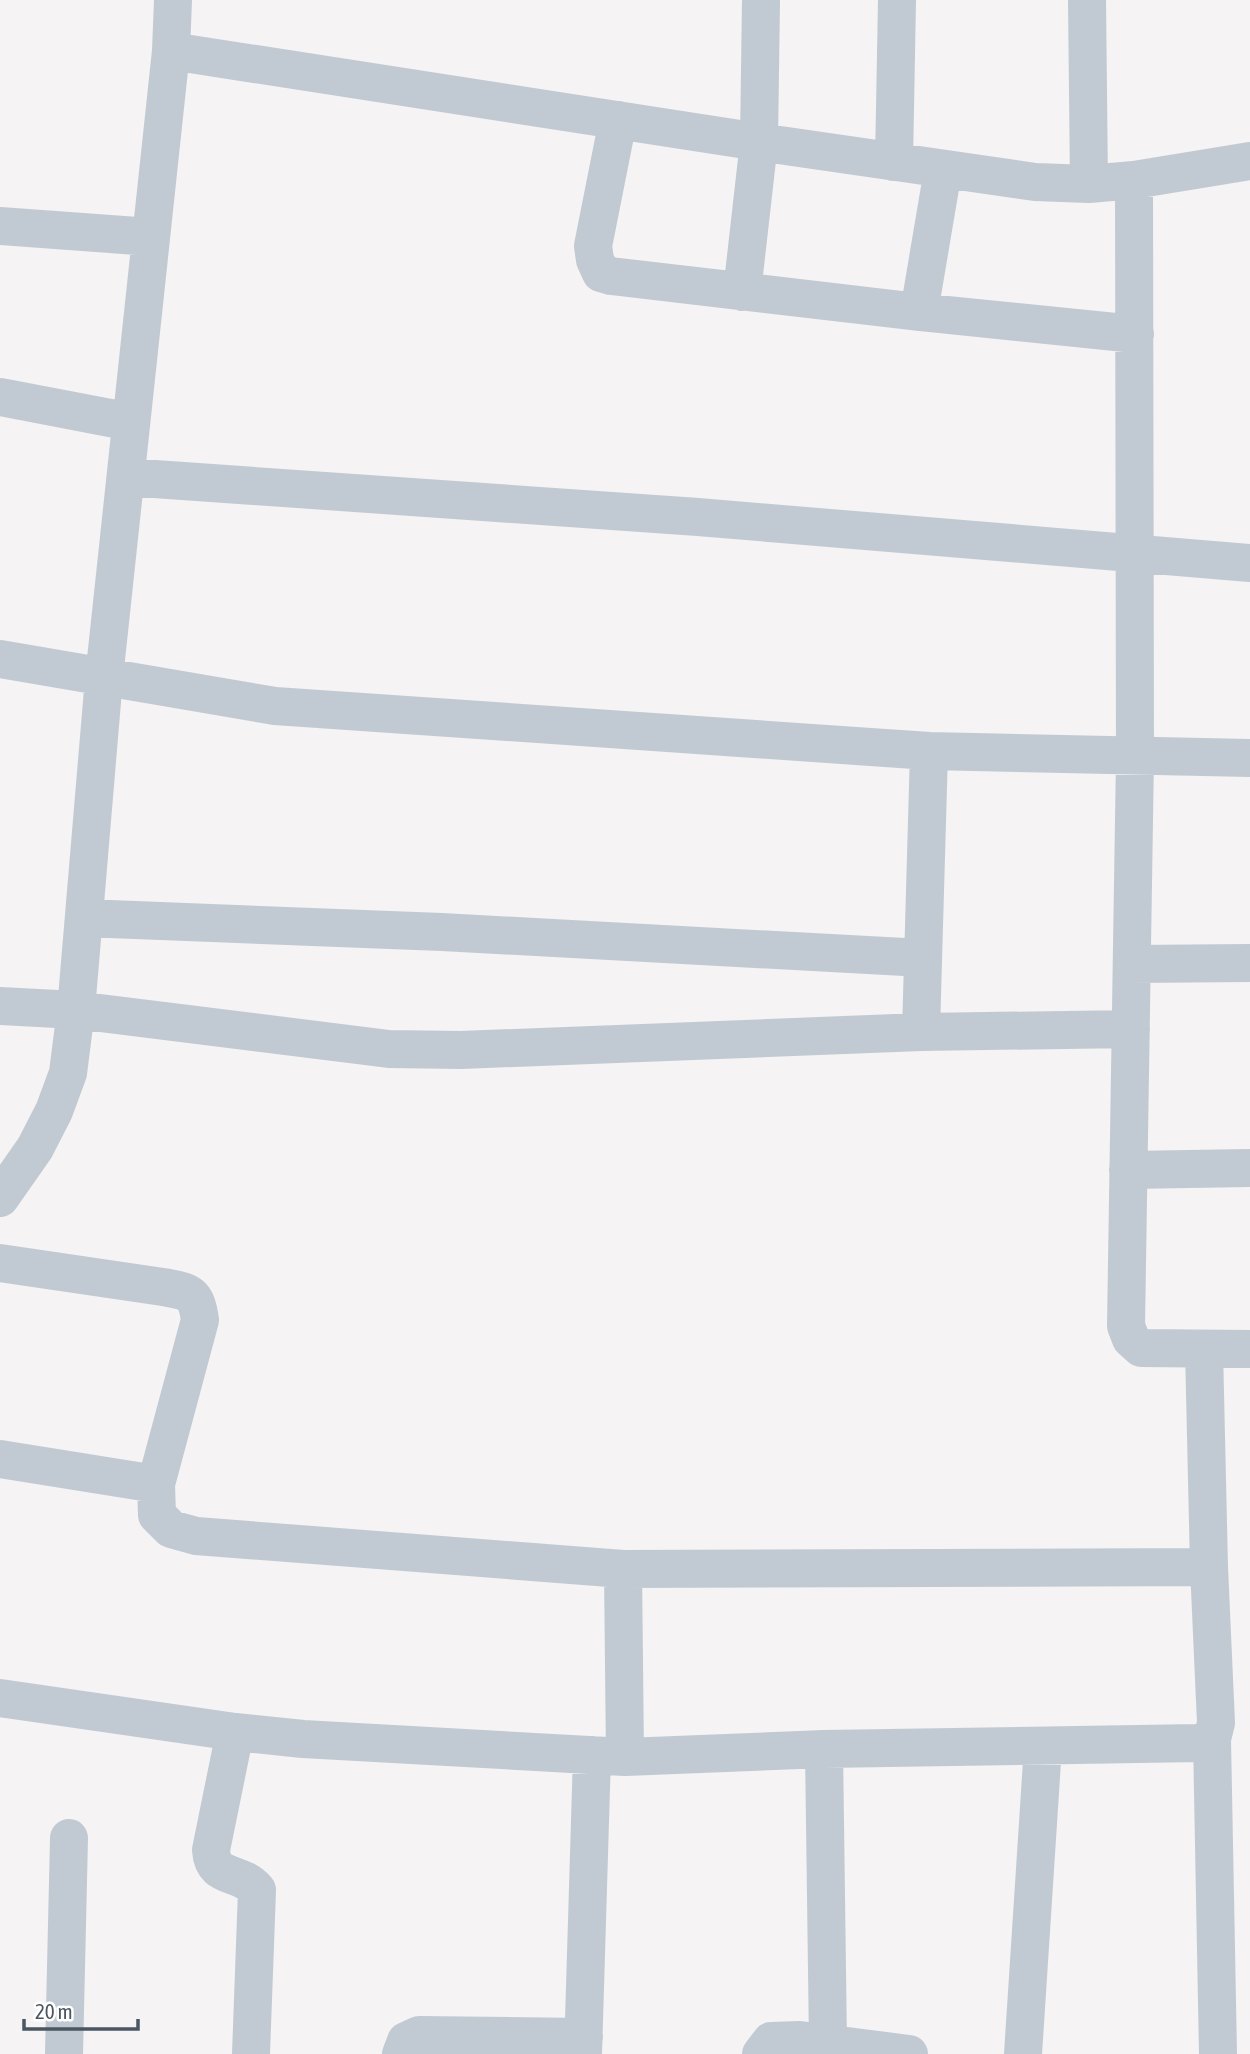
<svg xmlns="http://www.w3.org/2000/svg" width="1250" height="2054" font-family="'Asap Condensed',sans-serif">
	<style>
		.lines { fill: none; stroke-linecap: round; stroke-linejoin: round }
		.minor { stroke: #c1cad2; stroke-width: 38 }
	</style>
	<rect width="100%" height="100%" fill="#f5f3f3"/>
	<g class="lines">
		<path class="minor" d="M1087,0L1089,184
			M171,51L759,142L1035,182L1089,184L1134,180L1250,161
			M618,120L593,246L595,260L601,273L611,276L919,312L1135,334
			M894,162L897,0
			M1134,180L1135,757L1126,1326L1131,1339L1141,1348L1250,1349
			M0,226L151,237
			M742,292L759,142L761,0
			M919,312L943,170
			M0,397L131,422
			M126,477L698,517L1250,563
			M0,659L275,706L929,751L1250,758
			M84,918L442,932L923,958
			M1132,964L1250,963
			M0,1006L76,1010L389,1049L461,1050L921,1032L1131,1029
			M921,1032L929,751
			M1128,1170L1250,1168
			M0,1198L35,1148L54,1111L68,1073L76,1010L104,678L171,51L173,0
			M0,1263L163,1287C190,1292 196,1292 200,1320L156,1484L157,1515L171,1529L196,1536L623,1569L1209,1567
			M0,1459L156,1484
			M623,1569L625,1757
			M0,1698L235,1732L303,1739L625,1757L824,1749L1198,1743L1212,1739L1216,1723L1209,1567L1204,1349
			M235,1732L211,1850C213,1881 239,1869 257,1890L251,2054
			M1212,1739L1218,2054
			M824,1749L828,2044
			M64,2054L69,1838
			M401,2054L406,2041L419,2035L584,2037
			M583,2054L592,1755
			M761,2054L771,2041L800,2040L909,2054
			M1023,2054L1043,1746"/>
	</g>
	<path d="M24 2019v10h114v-10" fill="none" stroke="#4a5661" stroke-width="3.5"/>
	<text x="35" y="2019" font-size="21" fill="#4a5661" stroke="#ffffff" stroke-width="5" paint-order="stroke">20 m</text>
</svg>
